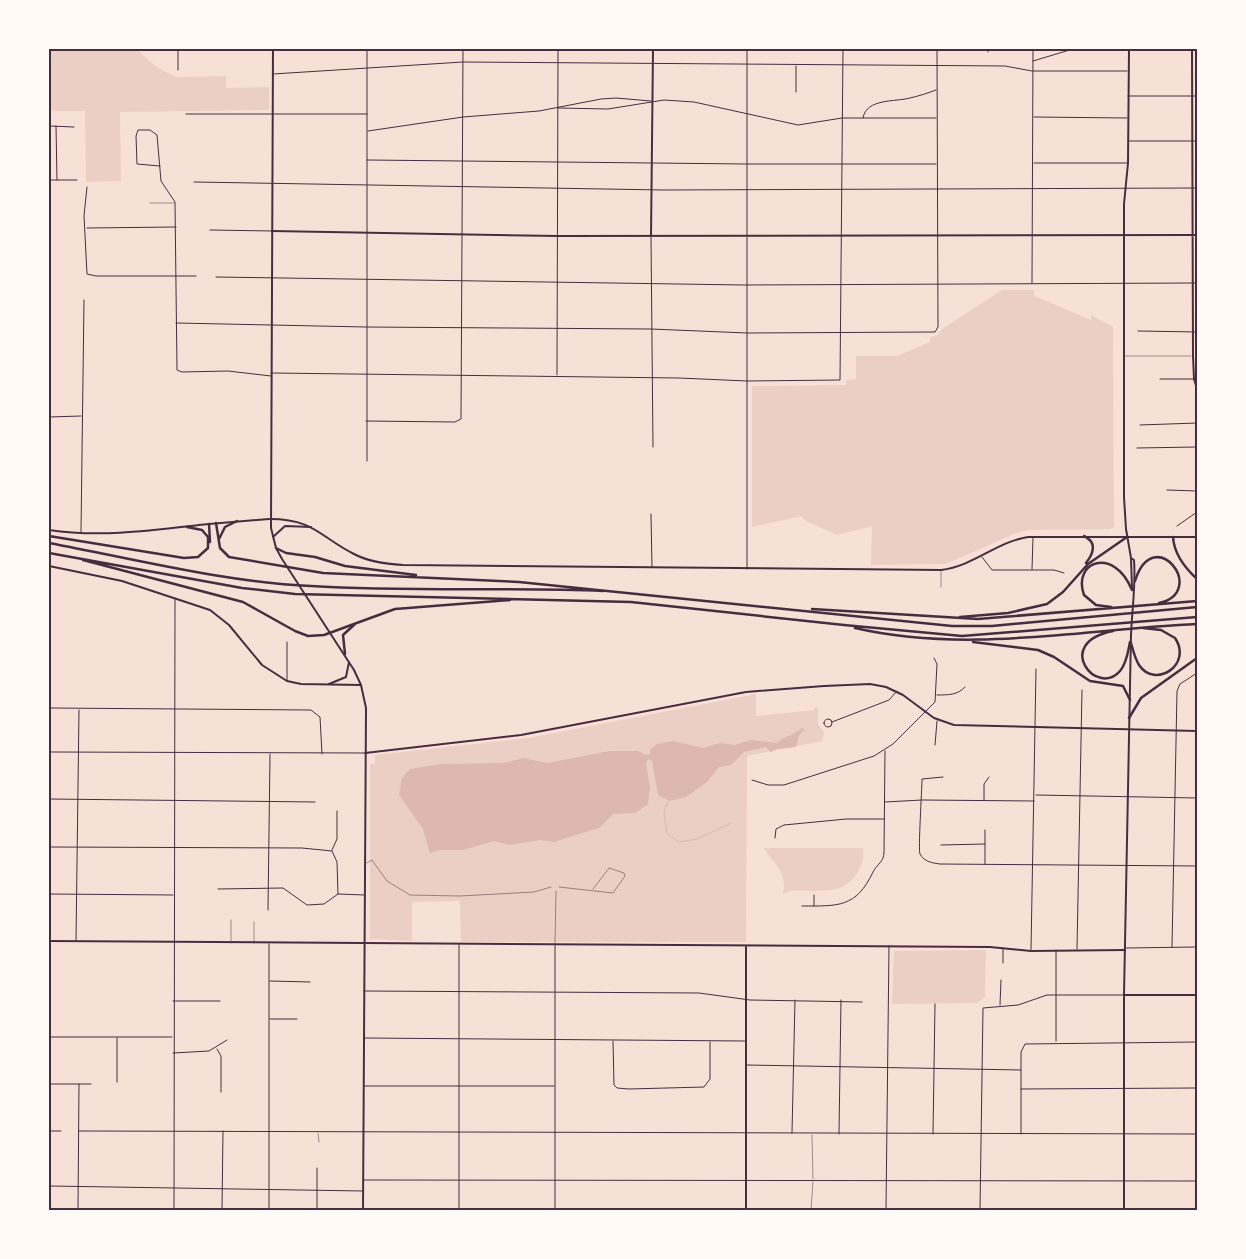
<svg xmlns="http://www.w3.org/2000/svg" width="1246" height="1259" font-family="'IBM Plex Sans',sans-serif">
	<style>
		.green { fill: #ebcfc5 }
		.water { fill: #dcb8b0 }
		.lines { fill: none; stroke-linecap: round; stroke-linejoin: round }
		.stream { stroke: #dcb8b0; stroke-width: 1 }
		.service { stroke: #4a2c40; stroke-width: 0.5 }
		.minor { stroke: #4a2c40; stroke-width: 1 }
		.tertiary { stroke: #4a2c40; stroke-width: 2 }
		.secondary { stroke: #4a2c40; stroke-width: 2 }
		.primary { stroke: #4a2c40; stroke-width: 2 }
		.motorway { stroke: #4a2c40; stroke-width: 2.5 }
		.neatline { fill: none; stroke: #4a2c40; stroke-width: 2 }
	</style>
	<rect width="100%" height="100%" fill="#f7e1d7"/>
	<path class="green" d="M49,49H136L158,68L176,77L226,76V88L269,87V110L120,112L121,181L86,182L85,111H49Z
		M1002,290H1034V296L1091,320V315L1113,327L1114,527L1110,529L1028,530L1014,534L946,564L871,565L872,526L837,535L804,520L802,516L752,527V386L846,385V380L856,379V356H897L930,342V337L938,335L942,329Z
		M756,694V716L814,710V708L818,707V725L824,732L822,741L747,756L746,942H461L460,901L412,902V941L370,939V764H375V755L528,738Z
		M764,848H863C864,857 863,861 859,870C844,898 817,889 790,891L783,894C788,873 774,864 764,848Z
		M986,950L985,997L977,1003L892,1004L894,951Z"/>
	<path class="water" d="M802,728L805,730L799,735L796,747L777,749L771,752L766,747L744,752L731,765L719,767L707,782L686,797L670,801L658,795L652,761L649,759L646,763L650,787L648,804L635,813L613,814L599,828L554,842L541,840L509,845L494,841L463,850H440L430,853L423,829L399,795L402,778L410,769L441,764L504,763L523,758L547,763L610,751H638L646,755L650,754V750L657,744L673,741L703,748L720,743L735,745L751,740L777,743C785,735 794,736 802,728Z"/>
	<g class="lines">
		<path class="stream" d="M668,801L664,813L667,834L679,842L697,839L731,823"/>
		<path class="service" d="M150,203H174
			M1125,356H1191
			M941,587V571
			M367,863L372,860L387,881L410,895L460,896L534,892L551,887
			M559,887L613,893L625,876L624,873L609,868L593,889
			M231,943V920
			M254,943V922
			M555,944L556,891
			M318,1133L319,1142
			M812,1135L813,1179
			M811,1210L813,1182"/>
		<path class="minor" d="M988,49V52
			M1130,50L1197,49
			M1033,61L1073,49
			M796,66V92
			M178,70V49
			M273,74L463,62L1005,66L1032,71H1127
			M1128,96H1197
			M558,108L608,109L664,100L694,102L798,125L842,118H936
			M186,114H367
			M1034,117L1127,118
			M863,118C866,98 896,102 910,98C919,96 928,93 936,90
			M49,126L74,127
			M56,126L57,180
			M368,131L463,117L539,111L601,99L616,98L651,101
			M1128,141H1197
			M367,160L747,164H936
			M1034,163H1127
			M160,166L137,164L136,136L138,130H150L157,135L161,181L175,202L177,370L182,372L228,371L271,376
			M49,180H77
			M194,182L663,190L1197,188
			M87,187L84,216L87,274L96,276H196
			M87,228L176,227
			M210,230L272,231
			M651,236L653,447
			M216,277L744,285L1197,283
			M1032,283L1033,49
			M176,323L366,327L651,329L747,333L935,332L938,327L937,49
			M1138,331L1197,332
			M271,373L679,378L747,381L840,380L843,49
			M557,375L558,49
			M1160,379H1197
			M49,417L81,416
			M366,421L455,422L461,419L463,49
			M1140,425L1197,423
			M1137,448L1197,447
			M367,461V49
			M1167,490L1197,491
			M651,514L652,567
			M1177,526L1197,512
			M81,532L84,300
			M982,557L992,570H1054L1064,573
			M747,569V49
			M1032,569L1033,538
			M287,642V680
			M937,695C948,695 958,695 965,687
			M49,708L311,710L320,717L322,754
			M824 723a4 4 0 1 1 8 0a4 4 0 1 1-8 0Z
			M832,722L889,700L897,691
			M935,745L937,721
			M49,752L364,753
			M943,777L922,779C922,789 918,851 920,854C924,862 933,863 940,864L1197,866
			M752,780L768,785H784L874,756L893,744L935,702L937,664L934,658
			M1036,795L1197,798
			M49,799L315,802
			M984,800V784L989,777
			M885,802L922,800L1034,801
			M775,838L776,829L784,825L846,819H884
			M941,845L985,844
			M49,847L302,848L332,851
			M332,850L337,839V811
			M332,851L337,862L338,894
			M985,864V830
			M218,889L283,888L307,905L324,904L338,894L364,895
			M49,894L173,895
			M802,906C838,906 856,908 873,872C877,864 884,862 884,852L885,751
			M814,906V895
			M268,910L270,754
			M76,941L79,710
			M269,944V1210
			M1172,947L1177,691L1180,684L1197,673
			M1126,948L1197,947
			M1077,949L1082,690
			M1031,950L1036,669
			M1003,963V949
			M270,981L310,982
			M364,991L699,993L750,1000L862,1002
			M173,1001H220
			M1000,1005L1001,980
			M270,1019H297
			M49,1037H172
			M364,1038L745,1041
			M613,1041L614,1085L617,1088L629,1089L704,1087L710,1079V1042
			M1056,1041V950
			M217,1049L221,1056V1092
			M173,1053L209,1051L227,1040
			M747,1065L1021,1070
			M117,1082V1038
			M49,1084H91
			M364,1086H554
			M1021,1089L1197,1088
			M49,1131H61
			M79,1131L1197,1134
			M792,1133L795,1000
			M839,1134L841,1000
			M933,1134L935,1004
			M1021,1134V1052L1025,1044L1197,1042
			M363,1180L1197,1181
			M49,1186L363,1191
			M78,1210L79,1084
			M174,1210L175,599
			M222,1210L223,1131
			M317,1210V1168
			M459,1210V945
			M555,1210V945
			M886,1210L889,946
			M980,1210L983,1008L1018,1005L1047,995H1124"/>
		<path class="tertiary" d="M1192,49L1193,356L1194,379L1197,389
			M272,231L558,236L1197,235
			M651,236L653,49
			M365,753L521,735L746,692L824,686L870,684L886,687L903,695L934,718L954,725L1197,731
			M49,941L990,947L1031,951L1125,950
			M746,946V1210
			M1125,995H1197"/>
		<path class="secondary" d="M1129,49L1128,163L1124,204V497L1126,529L1131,558L1132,588
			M270,519C314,519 320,537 354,554C369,562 386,564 403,565L941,570C974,566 996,542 1028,537H1197
			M49,530C102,538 155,530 208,524
			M49,566L122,581L210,610L229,625L262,665L287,681L301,684L361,685
			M1124,1210V995L1131,635C1132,609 1136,585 1134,560L1131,558"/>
		<path class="primary" d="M273,49L271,528L276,548L282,559L354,670L361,685L366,708L363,1210
			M209,524L269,519
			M273,537L285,526L311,527
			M329,684L346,677L349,662"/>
		<path class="motorway" d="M216,523L220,548L229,557L323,573L519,582L952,626H992L1197,607
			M209,524L210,542
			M49,536L184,558L198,557L208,548V537L202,530L187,527
			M1084,536C1097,542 1094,553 1086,563
			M1173,537C1174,554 1185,568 1197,579
			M219,539L225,527L237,521
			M49,543C135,559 223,582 311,586C408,592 505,587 603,591
			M276,548L286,553L315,557L345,566L416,575
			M49,553L242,588L295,594L631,602L844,625L962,636L1197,617
			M83,560L243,602L295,631L308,636L324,635L395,609L510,600
			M1135,581C1154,521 1209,592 1159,603
			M1111,607L1096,605L1084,595C1072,561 1114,546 1132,590
			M812,609L978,619L1197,601
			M960,617L1008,613L1047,604L1063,592L1088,564L1127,537
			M855,628C968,654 1083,629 1197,624
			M1113,631C1052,643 1097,698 1120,671C1127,663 1128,651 1130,642
			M973,642L1038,650L1054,657L1090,681L1123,686L1130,700
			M1131,643C1133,650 1135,659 1139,665C1155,689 1193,665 1175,638L1161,630L1143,628
			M345,654L343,635L355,624
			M1129,718L1141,698L1197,658"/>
	</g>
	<rect width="1246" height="1259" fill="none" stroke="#fffaf5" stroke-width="100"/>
	<rect x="50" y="50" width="1146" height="1159" class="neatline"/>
</svg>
